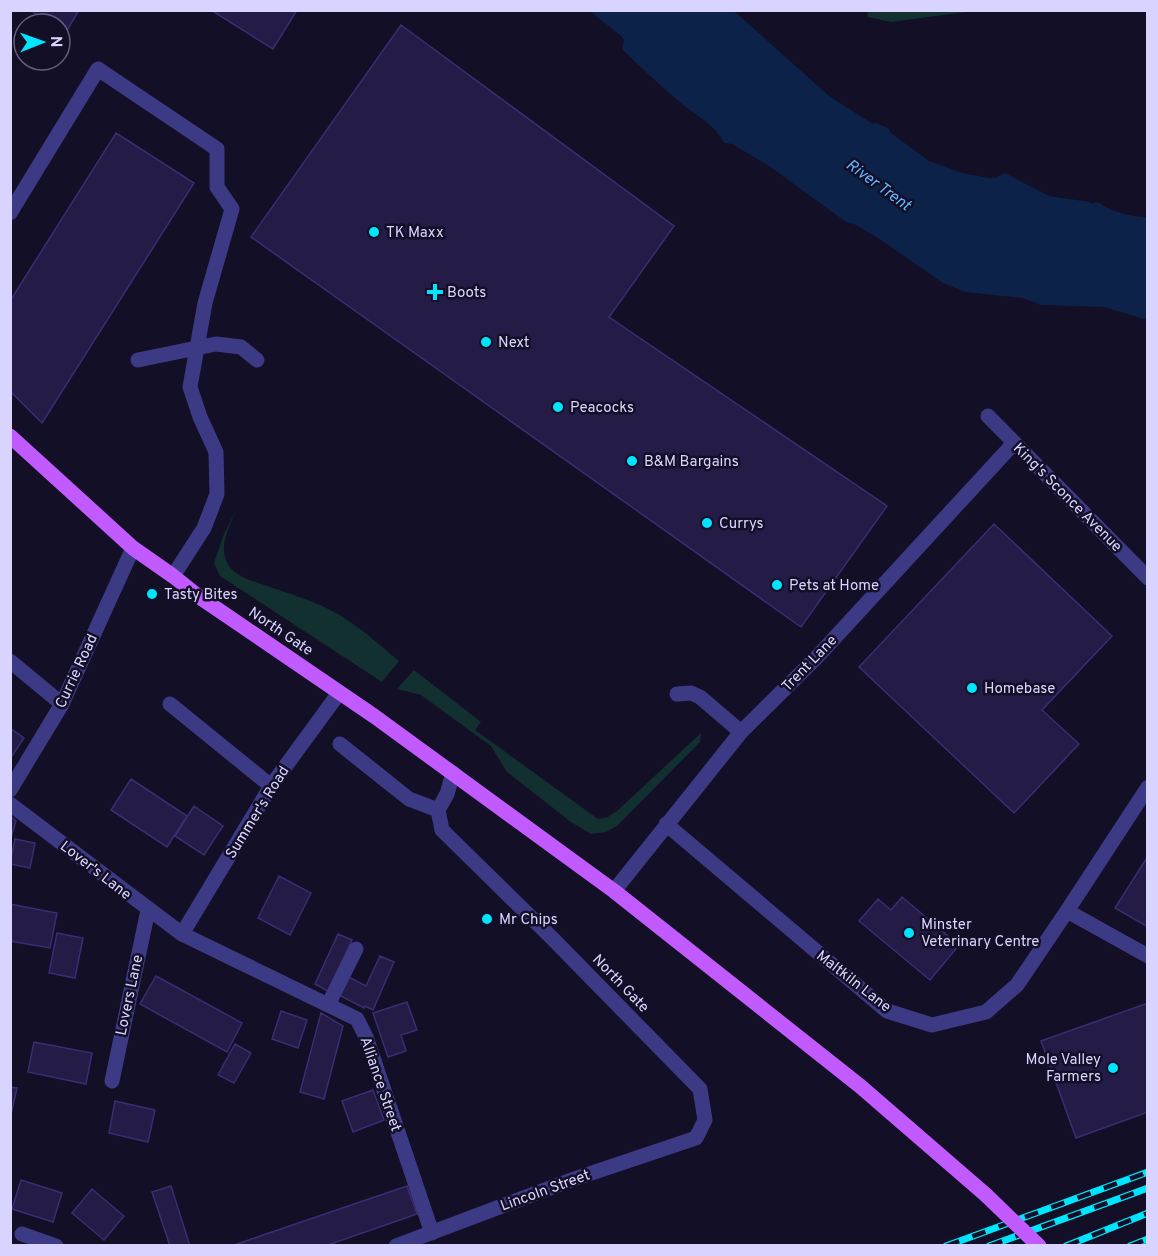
<svg xmlns="http://www.w3.org/2000/svg" width="1158" height="1256" font-family="Overpass,sans-serif">
	<style>
		.green { fill: #12302f }
		.water { fill: #0c2248 }
		.building { fill: #241b47; stroke: #3b2d73; stroke-width: 1.5 }
		.lines { fill: none; stroke-linecap: round; stroke-linejoin: round }
		.minor { stroke: #3d3a85; stroke-width: 15 }
		.major { stroke: #c25bff; stroke-width: 15 }
		.rail-casing { stroke: #00e5ff; stroke-width: 7 }
		.rail { stroke: #130f26; stroke-width: 4.5; stroke-dasharray: 14; stroke-linecap: butt }
		.major-bridge { stroke: #c25bff; stroke-width: 15 }
		.poi-dot { fill: #00e5ff; stroke: #130f26; stroke-width: 2 }
		.labels { text-anchor: middle; stroke-width: 5; stroke-linejoin: round; paint-order: stroke }
		.poi-label { font-size: 15px; fill: #d9d4ff; stroke: #130f26; text-anchor: start }
		.street-label { font-size: 15px; fill: #d9d4ff; stroke: #130f26 }
		.water-label { font-size: 16px; font-style: italic; fill: #62b6ff; stroke: #130f26 }
	</style>
	<rect width="100%" height="100%" fill="#130f26"/>
	<path class="green" d="M867,11V10L973,11L891,22L868,17Z
		M236,510C229,528 217,548 229,566C238,578 256,582 270,587C297,596 326,605 349,621C367,633 383,648 399,661L382,682L220,576L214,563L224,534Z
		M414,670L481,722L475,730L598,819L608,817L618,810L701,733L700,742L617,826L606,832L591,834L571,822L507,772L491,746L421,695L397,689Z"/>
	<path class="water" d="M590,11H734L829,96L873,124L876,123L888,128L891,133L929,161L962,173L989,178H995L1005,173L1049,196L1090,202L1092,204L1095,202L1100,203C1107,211 1137,218 1147,217V320L1104,307L1041,305L1023,298L965,292L943,283L878,238L854,224L846,222L769,166L732,144L724,143C715,125 697,116 682,104C662,87 641,68 622,49L624,40L621,36Z"/>
	<path class="building" d="M30,10H79L66,32L60,29V24H52Z
		M211,10H297L273,49Z
		M401,25L674,226L609,317L887,506L801,627L251,237Z
		M116,133L194,183L42,423L10,391V301Z
		M994,524L1112,636L1042,710L1079,744L1014,813L859,667Z
		M10,728L24,738L10,759Z
		M131,779L187,816L167,847L111,810Z
		M194,806L223,826L204,855L175,836Z
		M10,816L16,821L10,841Z
		M15,839L35,843L30,868L10,864Z
		M1148,856V927L1115,908Z
		M279,876L311,893L290,935L258,918Z
		M902,897L959,945L930,980L859,921L878,899L891,910Z
		M10,904L57,913L50,948L10,941Z
		M57,933L83,938L75,978L49,973Z
		M338,934L352,940L333,981L347,976L366,986L380,956L394,962L373,1010L365,1006L364,1008L339,995L338,997L315,984Z
		M156,976L242,1023L227,1052L140,1004Z
		M407,1002L417,1030L401,1035L406,1051L388,1057L373,1013Z
		M1148,1003V1112L1076,1138L1041,1041Z
		M281,1011L307,1020L298,1048L272,1039Z
		M321,1013L343,1026L324,1099L300,1092Z
		M34,1042L92,1053L86,1084L28,1072Z
		M235,1044L251,1053L234,1083L218,1075Z
		M10,1087L17,1088L10,1119Z
		M373,1090L384,1120L353,1132L342,1101Z
		M115,1101L155,1110L148,1142L109,1133Z
		M21,1180L62,1193L53,1222L12,1209Z
		M171,1186L190,1246H170L152,1192Z
		M407,1186L417,1214L325,1246H231Z
		M92,1189L124,1216L104,1240L72,1213Z"/>
	<g class="lines">
		<path class="minor" d="M10,213L98,69L217,149V187L232,209L205,303L190,387L200,417L216,452L217,494L204,528L173,576
			M138,360L216,344L241,347L257,360
			M988,416L1148,578
			M10,661L62,704
			M677,694L691,693L700,697L741,732
			M170,704L271,786
			M340,744L409,799L438,810
			M10,790L62,704L133,548
			M10,804L182,934L357,1019L366,1037L432,1233
			M666,824L887,1011L932,1025L986,1012L1017,985L1067,911L1148,787
			M614,891L741,732L817,657L1014,443
			M1067,911L1148,956
			M182,934L271,786L339,693
			M328,1005L356,949
			M112,1081L148,910
			M22,1234L56,1246
			M396,1246L574,1179L696,1138L705,1120L700,1089L552,938L442,830L438,810L447,794L453,773"/>
		<path class="major" d="M10,436L133,548L173,576L198,596L374,716L614,891L860,1086L986,1195"/>
		<g class="rail-casing">
			<path id="rail" d="M946,1246L1148,1172
				M989,1246L1148,1188
				M1066,1246L1148,1213
				M1130,1246L1148,1239"/>
		</g>
		<use href="#rail" class="rail"/>
		<path class="major-bridge" d="M986,1195L1039,1246"/>
	</g>
	<g class="poi-dot">
		<circle cx="374" cy="232" r="6"/>
		<path d="M432 283h6v6h6v6h-6v6h-6v-6h-6v-6h6z"/>
		<circle cx="486" cy="342" r="6"/>
		<circle cx="558" cy="407" r="6"/>
		<circle cx="632" cy="461" r="6"/>
		<circle cx="707" cy="523" r="6"/>
		<circle cx="777" cy="585" r="6"/>
		<circle cx="152" cy="594" r="6"/>
		<circle cx="972" cy="688" r="6"/>
		<circle cx="487" cy="919" r="6"/>
		<circle cx="909" cy="933" r="6"/>
		<circle cx="1113" cy="1068" r="6"/>
	</g>
	<g class="labels">
		<g class="poi-label">
			<text x="386" y="237">TK Maxx</text>
			<text x="447" y="297">Boots</text>
			<text x="498" y="347">Next</text>
			<text x="570" y="412">Peacocks</text>
			<text x="644" y="466">B&amp;M Bargains</text>
			<text x="719" y="528">Currys</text>
			<text x="789" y="590">Pets at Home</text>
			<text x="164" y="599">Tasty Bites</text>
			<text x="984" y="693">Homebase</text>
			<text x="499" y="924">Mr Chips</text>
			<text x="921" y="929">Minster<tspan x="921" dy="17">Veterinary Centre</tspan></text>
			<text x="1101" y="1064" text-anchor="end">Mole Valley<tspan x="1101" dy="17">Farmers</tspan></text>
		</g>
		<g class="street-label">
			<text transform="translate(1068 497) rotate(45)" y="5">King's Sconce Avenue</text>
			<text transform="translate(281 631) rotate(34)" y="5">North Gate</text>
			<text transform="translate(809 663) rotate(-46)" y="5">Trent Lane</text>
			<text transform="translate(76 671) rotate(-65)" y="5">Currie Road</text>
			<text transform="translate(257 812) rotate(-58)" y="5">Summer's Road</text>
			<text transform="translate(96 870) rotate(38)" y="5">Lover's Lane</text>
			<text transform="translate(854 981) rotate(38)" y="5">Maltkiln Lane</text>
			<text transform="translate(621 983) rotate(46)" y="5">North Gate</text>
			<text transform="translate(129 995) rotate(-78)" y="5">Lovers Lane</text>
			<text transform="translate(381 1084) rotate(71)" y="5">Alliance Street</text>
			<text transform="translate(545 1190) rotate(-20)" y="5">Lincoln Street</text>
		</g>
		<g class="water-label">
			<text transform="translate(879 184) rotate(36)" y="6">River Trent</text>
		</g>
	</g>
	<rect width="1158" height="1256" fill="none" stroke="#d9d4ff" stroke-width="24"/>
	<g transform="translate(42 42) rotate(89)"><circle r="28" fill="#130f26" stroke="#625e7d" stroke-width="1.5"/>
	<path d="M0-4.5L10 22L0 15L-10 22Z" fill="#00e5ff"/>
	<text y="-9" font-size="16" font-weight="bold" text-anchor="middle" fill="#d9d4ff">N</text>
	</g>
</svg>
